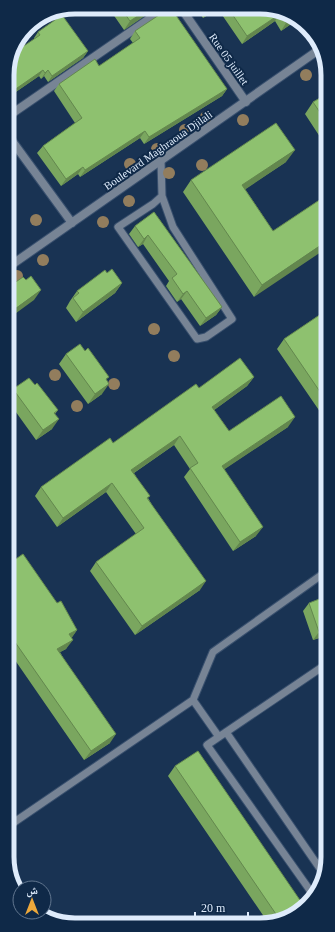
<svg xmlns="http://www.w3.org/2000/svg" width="335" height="932" font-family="'Times New Roman','Noto Naskh Arabic',serif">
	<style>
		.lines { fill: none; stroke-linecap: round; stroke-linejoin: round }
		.service-casing { stroke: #39506e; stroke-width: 9 }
		.minor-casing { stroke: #39506e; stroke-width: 10 }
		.service { stroke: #778495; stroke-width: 7 }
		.minor { stroke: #778495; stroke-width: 8 }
		.tree { fill: #927d5d }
		.wall { fill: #7aa65f }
		.shaded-wall { fill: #63874e }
		.building { fill: #8ec16f; stroke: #63874e }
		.labels { text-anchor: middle; stroke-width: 4; stroke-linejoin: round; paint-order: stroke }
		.street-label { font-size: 11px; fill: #deebfb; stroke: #0f2948 }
		.rim { fill: none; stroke: #deebfb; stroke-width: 5 }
	</style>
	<rect width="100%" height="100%" fill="#193353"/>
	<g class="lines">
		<g class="service-casing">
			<path id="service" d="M161,161L162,196L173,227L232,319L206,337L197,339L118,227L153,204L162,196
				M193,700L219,737
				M226,732L323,873
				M13,823L193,700L213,652L327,571
				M314,896L207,745L328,663"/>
		</g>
		<g class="minor-casing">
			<path id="minor" d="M181,8L246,102
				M7,117L165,8
				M7,134L72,223
				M7,268L320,49"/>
		</g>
		<use href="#service" class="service"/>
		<use href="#minor" class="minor"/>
	</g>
	<g class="tree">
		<circle cx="306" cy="75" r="6"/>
		<circle cx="206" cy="117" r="6"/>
		<circle cx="243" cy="120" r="6"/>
		<circle cx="185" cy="130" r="6"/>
		<circle cx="157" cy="149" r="6"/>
		<circle cx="130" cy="164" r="6"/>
		<circle cx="202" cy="165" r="6"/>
		<circle cx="169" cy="173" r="6"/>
		<circle cx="129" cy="201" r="6"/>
		<circle cx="36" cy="220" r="6"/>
		<circle cx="103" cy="222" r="6"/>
		<circle cx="43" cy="260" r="6"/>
		<circle cx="17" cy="276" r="6"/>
		<circle cx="154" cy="329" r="6"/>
		<circle cx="174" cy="356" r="6"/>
		<circle cx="55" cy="375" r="6"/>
		<circle cx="114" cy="384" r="6"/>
		<circle cx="77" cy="406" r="6"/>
	</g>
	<path class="wall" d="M108,7L156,8L124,30Z
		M196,8H273L294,22L281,31L275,21L242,44L218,9L203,18Z
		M173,15L227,89L222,96L144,144L140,138L80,177L78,174L61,186L37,153L43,146L75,123L54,91L59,84L99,66L133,43L130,39L135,31Z
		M38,32L88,51L83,58L48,82L44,76L41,79L39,76L7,98V71L34,39V38Z
		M327,94V137L322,140L305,114L313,102Z
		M286,162L245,189L273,231L327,195L254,297L183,192L191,180Z
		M154,212L222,307L216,315L200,326L181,299L177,302L166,286L169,281L143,244L138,247L129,234L135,226Z
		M107,273L122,283L115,293L76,322L66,308L70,301L77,291Z
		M327,310V422L277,349L284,339Z
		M66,354L102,394L88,404L59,364Z
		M254,377L247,386L214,410L229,431L288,427L224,469L256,536L233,551L184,477L190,469L174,445L134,473L200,590L135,635L90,571L96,562L136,534L106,492L57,527L35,496L41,487L113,443L199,388Z
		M35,385L58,410L55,414L52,429L36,440L8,401V397L13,389Z
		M8,559L10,563L57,603L77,630L71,638L66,649L60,652L110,743L84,760L8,650Z
		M309,603L328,635L313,640L303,611Z
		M175,766L304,906L273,924H269L168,776Z"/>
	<path class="shaded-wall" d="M150,8H156L124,30L130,21Z
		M213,8H218L203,18L208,11Z
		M280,14L275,21L242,44L247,36Z
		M293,19L295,20L294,22L281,31L286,23Z
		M88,51L83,58L48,82L52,76Z
		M43,70L39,76L7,98V95Z
		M48,70L44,76L41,79L45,73Z
		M227,89L222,96L144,144L149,137Z
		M145,131L140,138L80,177L85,170Z
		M327,133V137L322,140Z
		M295,150L286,162L234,197L242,185Z
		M12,159L7,166V162Z
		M83,167L78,174L61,186L66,179Z
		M148,235L143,244L138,247L144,239Z
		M327,241V248L254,297L262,285Z
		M122,283L115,293L76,322L83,312Z
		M41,290L34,300L8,319V314Z
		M187,291L181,299L177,302L183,294Z
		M222,307L216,315L200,326L206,318Z
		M254,377L247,386L206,416L212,407Z
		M109,384L102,394L88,404L95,394Z
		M295,417L288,427L216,475L222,466Z
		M59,419L52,429L36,440L43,430Z
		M180,436L174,445L125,479L131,470Z
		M112,483L106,492L57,527L63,518Z
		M263,527L256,536L233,551L240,542Z
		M206,581L200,590L135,635L142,626Z
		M328,629V635L313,640L319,632Z
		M77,630L71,639L69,634Z
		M73,640L66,649L51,657L57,649Z
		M116,734L110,743L84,760L91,751Z"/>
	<path class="building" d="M120,7L150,8L130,21Z
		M206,8H213L208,11Z
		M228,8H273L293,19L286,23L280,14L247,36Z
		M168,9L173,15L175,14L227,89L149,137L145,131L85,170L83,167L66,179L43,146L82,118L59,84L95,59L99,66L140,38L135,31Z
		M62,15L88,51L52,76L48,70L45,73L43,70L7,95V71L12,54L40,35L38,32Z
		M327,94V123L313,102Z
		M276,123L295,150L242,185L273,231L327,195V241L262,285L191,180Z
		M7,152L12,159L7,162Z
		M154,212L222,307L206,318L187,291L183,294L172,278L177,274L148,235L144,239L135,226Z
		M112,269L122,283L83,312L73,298L79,293L77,291L105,270L107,273Z
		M31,276L41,290L8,314L7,288L23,277L26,280Z
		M327,310V402L284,339Z
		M80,344L85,351L88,348L109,377L106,379L109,384L95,394L66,354Z
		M240,358L254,377L212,407L229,431L281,396L295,417L222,466L263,527L240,542L190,468L198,463L180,436L131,470L150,496L147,498L206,581L142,626L96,562L144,528L112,483L63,518L41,487L110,438L113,443L196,384L199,388Z
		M29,378L35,385L37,383L58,410L54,413L59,419L43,430L13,389Z
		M23,554L57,603L61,601L77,630L69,634L73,640L57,649L116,734L91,751L8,632V559L10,563Z
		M327,596L328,629L319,632L309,603Z
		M198,751L304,906L280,920L175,766Z"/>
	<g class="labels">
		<g class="street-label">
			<text transform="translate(229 59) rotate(55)" y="4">Rue 05 juillet</text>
			<text transform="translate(158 150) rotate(-35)" y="4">Boulevard Maghraoua Djilali</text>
		</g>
	</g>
	<path d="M0 0H335V932H0ZM75 14H260A61 61 0 0 1 321 75V857A61 61 0 0 1 260 918H75A61 61 0 0 1 14 857V75A61 61 0 0 1 75 14Z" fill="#0f2948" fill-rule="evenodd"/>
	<path class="rim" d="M75 14H260A61 61 0 0 1 321 75V857A61 61 0 0 1 260 918H75A61 61 0 0 1 14 857V75A61 61 0 0 1 75 14Z"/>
	<g transform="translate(32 900)"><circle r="19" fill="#0f2948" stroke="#627790"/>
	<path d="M0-3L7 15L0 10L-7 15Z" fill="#eda83b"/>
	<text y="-6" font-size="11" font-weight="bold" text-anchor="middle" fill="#deebfb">ش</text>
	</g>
	<path d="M195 912v6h53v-6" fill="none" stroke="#deebfb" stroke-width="2"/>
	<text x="201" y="912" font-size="12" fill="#deebfb" stroke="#0f2948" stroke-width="3" paint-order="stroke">20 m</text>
</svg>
